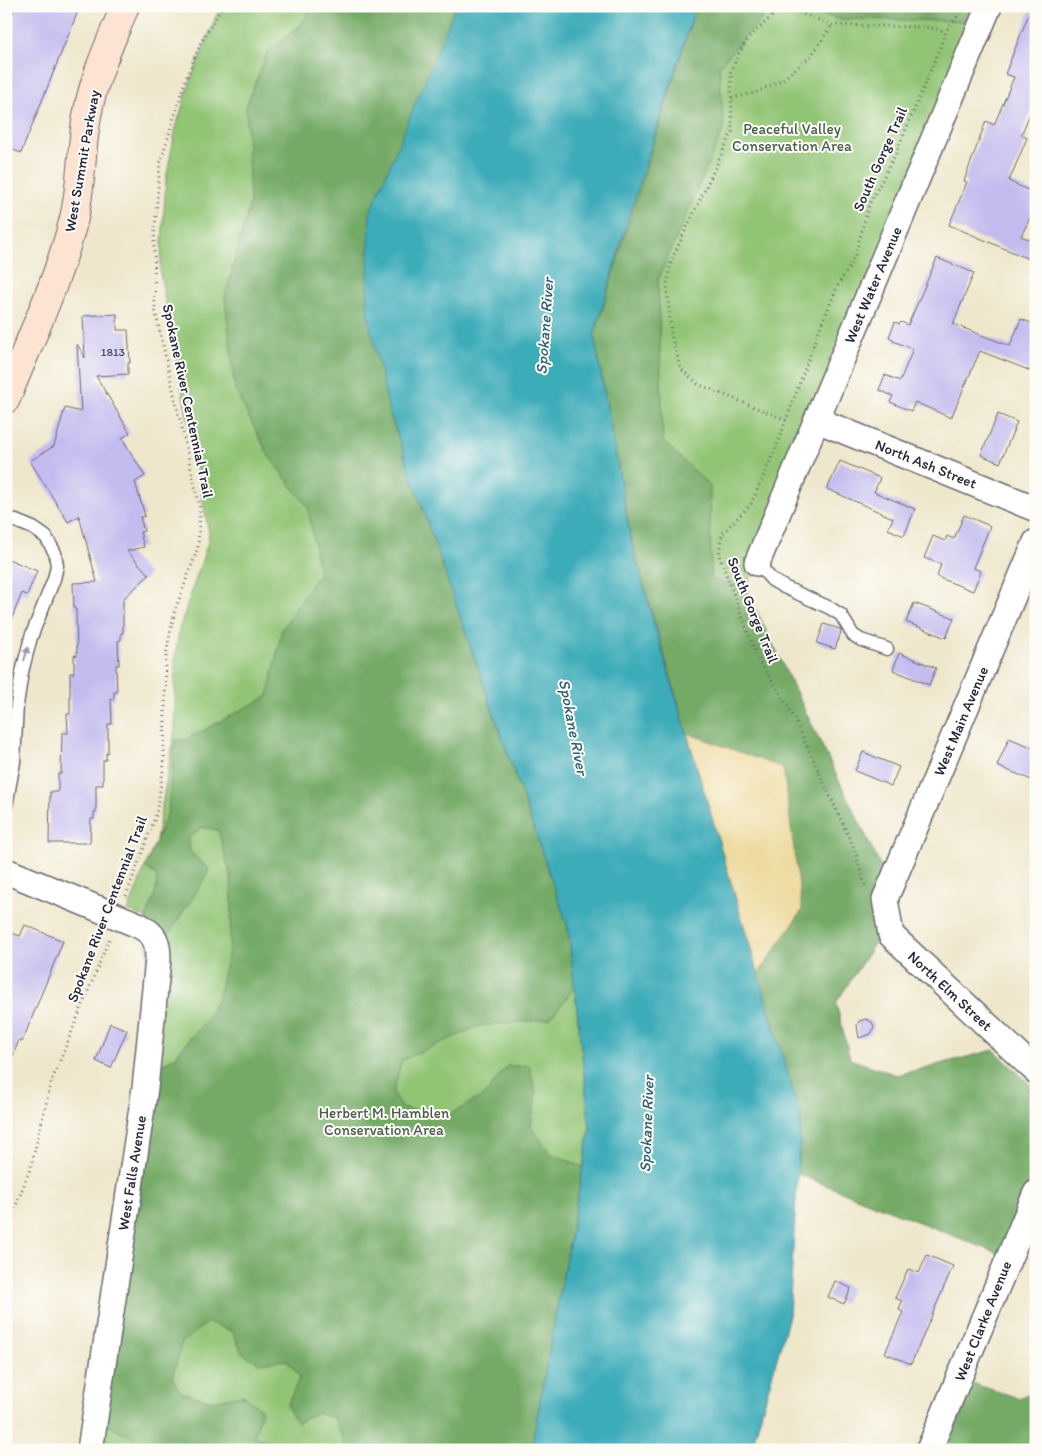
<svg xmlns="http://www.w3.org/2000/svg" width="1042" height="1456" font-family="Itim,sans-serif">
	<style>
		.green { fill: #92c475; stroke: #5a7358 }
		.forest { fill: #75aa66; stroke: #4c6650 }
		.sand { fill: #eeda9e; stroke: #887e6c }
		.water { fill: #3cacb9; stroke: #2f677a }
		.building { fill: #c4bcef }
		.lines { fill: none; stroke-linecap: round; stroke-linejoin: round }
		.lane-casing { stroke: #6a676e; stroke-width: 15 }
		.street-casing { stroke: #6a676e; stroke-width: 28 }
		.secondary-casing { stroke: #6a676e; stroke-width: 30 }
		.path { stroke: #6a676e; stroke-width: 3; stroke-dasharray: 1 4; stroke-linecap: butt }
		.lane { stroke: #fff; stroke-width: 12 }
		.street { stroke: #fff; stroke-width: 25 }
		.secondary { stroke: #fde3d1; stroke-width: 28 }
		.oneway { fill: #9c9ca7 }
		.labels { text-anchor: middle; stroke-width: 4; stroke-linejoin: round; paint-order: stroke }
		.number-label { font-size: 12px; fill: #4a4868 }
		.park-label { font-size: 15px; fill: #495b4f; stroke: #fdfcf7 }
		.street-label { font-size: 15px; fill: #22223b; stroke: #fdfcf7 }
		.water-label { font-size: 16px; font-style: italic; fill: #2e6074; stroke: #fdfcf7 }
	</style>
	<rect width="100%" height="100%" fill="#fdfcf7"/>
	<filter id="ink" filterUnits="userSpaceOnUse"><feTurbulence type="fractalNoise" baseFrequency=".02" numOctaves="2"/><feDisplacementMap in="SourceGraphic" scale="10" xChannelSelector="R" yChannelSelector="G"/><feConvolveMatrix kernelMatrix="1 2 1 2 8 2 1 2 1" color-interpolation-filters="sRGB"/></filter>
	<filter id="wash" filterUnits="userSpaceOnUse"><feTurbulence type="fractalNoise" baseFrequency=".0096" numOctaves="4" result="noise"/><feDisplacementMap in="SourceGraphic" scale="20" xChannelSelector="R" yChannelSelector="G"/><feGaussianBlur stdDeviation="1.12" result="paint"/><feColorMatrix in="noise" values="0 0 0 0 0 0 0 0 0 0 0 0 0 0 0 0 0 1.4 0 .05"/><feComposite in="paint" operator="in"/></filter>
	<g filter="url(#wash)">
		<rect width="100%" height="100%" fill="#efe7cc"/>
		<path class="green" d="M220,6H456L438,51L497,723L568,927L590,1129L531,1450H97L102,1421L126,1434L191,1037L175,1057L153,1070L146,918L128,911L145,867L151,870L175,730V658L179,630L208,542L209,533L160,273L166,179L176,127L190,82Z
			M696,6H989L746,589L632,544L594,336L628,219Z"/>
		<path class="forest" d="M312,6H456L438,51L389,411L497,723L568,927L575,987L550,1019L479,1026L402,1060L393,1093L401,1108L449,1115L484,1095L507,1066L529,1065L536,1094L531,1127L550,1153L583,1167L531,1450H350L334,1418L316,1413L297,1423L287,1406L300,1377L287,1360L259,1363L242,1353L232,1331L208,1322L182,1342L172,1378L181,1392L211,1401L243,1395L262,1410L254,1436L294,1450H229L224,1445L216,1450H154L102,1421L153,1070L175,1057L206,1020L218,997L229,950L232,907L231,877L218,830L202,827L189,838L190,852L209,869L206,877L165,940L146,918C152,903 159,890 156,875L145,867L168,812L175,740H185L268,696L282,629L319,573L308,507L270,458L235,390L225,297L250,203L246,106L268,51L301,25Z
			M696,6H773L719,66L724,128L658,280L663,441L710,486L711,578L746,589L883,871L879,898L883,930L836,1003L850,1059L897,1075L994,1050L1036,1090V1173L1002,1255L798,1174L801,1118L758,974L802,910L783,768L687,733L632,544L594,336Z
			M797,6H971L965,21L836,19Z
			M974,1384L1019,1398L1036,1390V1450H946Z"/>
		<path class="sand" d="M687,733L783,768L802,910L758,974Z"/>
		<path class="water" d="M456,6H696L628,219L594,336L632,544L654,623L801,1118L789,1316L751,1450H531L590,1129L568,927L497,723L389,411L367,311L370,213Z"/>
		<g id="blocks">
			<path class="building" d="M15,6H80L21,153L6,147V13L12,15Z
				M1032,6H1036V100L1021,135L1027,138L1009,181L1036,194V206L1021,236L1036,242V262L949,225L967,182L964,181L986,121L994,125L1014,77L1005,74Z
				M937,258L974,273L953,324L1010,346L1021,319L1036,325V373L980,351L951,418L915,402L911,411L890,402L893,396L879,390L885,375L900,381L913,349L893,341V339L889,337L895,322L899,324L901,322L908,325Z
				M117,314V330H128L130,363H128V374L96,376L130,433L122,438L145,476L135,482L145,516L140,517L144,531L140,532L144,547L127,551L149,575L123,599V633H121V640L118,641L119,665H116L117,692H114V699H111L112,724H108V753H106V760H103V785H96V812H94V819H91L90,843H49L50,792H58V774H61L62,733H68L67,714H70V673H74V655L77,656L76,609H74L73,583L97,582L79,516L68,522L30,461L54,446L65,408L81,412L77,344L85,358L83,316Z
				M998,414L1017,422L1000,463L981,455Z
				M840,461L880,478L874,492L915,509L904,536L888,529L893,518L827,489Z
				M964,515L990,526L973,568L981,571L973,591L937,577L941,564L924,558L933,536L945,541L947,536L954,539Z
				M6,558L37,571L27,595L22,593L7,630Z
				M914,603L954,618L946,638L906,622Z
				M824,624L840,629L841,632L835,649L817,643Z
				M899,653L936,668L929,685L893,670Z
				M1009,738L1036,749V770L1032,780L997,766Z
				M863,752L899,767L891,786L855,771Z
				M25,925L63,941L22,1042L19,1040L7,1071L6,931L20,936Z
				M866,1019L872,1022L874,1027L871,1034L859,1038L857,1025L859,1021Z
				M110,1023L127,1030L111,1068L96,1061Z
				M927,1255L953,1266L911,1364L885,1353L903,1312L899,1310L902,1301L895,1298L908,1269L919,1273Z
				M835,1281L851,1288L844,1304L828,1297Z"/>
		</g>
	</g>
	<g filter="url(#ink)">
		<use href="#blocks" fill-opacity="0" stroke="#6a676e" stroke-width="1"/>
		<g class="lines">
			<g class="lane-casing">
				<path id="lane" d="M6,517L33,528L46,537L55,553L57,566L54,579L31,637L22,672L17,705L14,762L6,806
					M757,563L772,580L784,587L830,608L841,615L853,635L861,640L887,649"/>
			</g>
			<g class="street-casing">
				<path id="street" d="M817,420L1036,509
					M1036,542L885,899L891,935L1036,1071
					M757,563L989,6
					M6,871L138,925C155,934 158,941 158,959L145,1088L90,1450
					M929,1450L1036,1193"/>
			</g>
			<g class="secondary-casing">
				<path id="secondary" d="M6,399C29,342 58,281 73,222C83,184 80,144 89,106C96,72 112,39 125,6"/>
			</g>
			<path class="path" d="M732,98L755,93L783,79L811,56L832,25
				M786,420L698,384L681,369L671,335L667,284L671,261L732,132L731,72L738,55L750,36L778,11H795L832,25L926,27L945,31
				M865,885L854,848L795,720L781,694L759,662L719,555L722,534L751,504L777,445L819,330L839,283L849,268L855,255L869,205L896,153L935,60L946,31L959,14
				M126,896L156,815L164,764L166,655L174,613L198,548L200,509L155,310L154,241L160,164L184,84L200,44L223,6
				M1029,1093L1036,1099
				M1031,1172L1036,1161
				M6,1232L31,1166L51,1083L110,937"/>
			<use href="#lane" class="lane"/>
			<use href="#street" class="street"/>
			<use href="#secondary" class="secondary"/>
		</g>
		<defs><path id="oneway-solid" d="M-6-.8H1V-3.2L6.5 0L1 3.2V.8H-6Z" transform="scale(1.25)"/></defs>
		<use class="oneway" href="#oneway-solid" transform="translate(26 654) rotate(-74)"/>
	</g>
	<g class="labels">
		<g class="number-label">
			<text x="113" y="356">1813</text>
		</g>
		<g class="park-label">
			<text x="792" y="134">Peaceful Valley<tspan x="792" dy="17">Conservation Area</tspan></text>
			<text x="384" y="1118">Herbert M. Hamblen<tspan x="384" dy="17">Conservation Area</tspan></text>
		</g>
		<g class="street-label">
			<text transform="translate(880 159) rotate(-66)" y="5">South Gorge Trail</text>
			<text transform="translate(82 161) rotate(-80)" y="5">West Summit Parkway</text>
			<text transform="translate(873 285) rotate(-67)" y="5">West Water Avenue</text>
			<text transform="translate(188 401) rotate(78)" y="5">Spokane River Centennial Trail</text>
			<text transform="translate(926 464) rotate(22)" y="5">North Ash Street</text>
			<text transform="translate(753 610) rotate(68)" y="5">South Gorge Trail</text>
			<text transform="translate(961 721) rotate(-67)" y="5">West Main Avenue</text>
			<text transform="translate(107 909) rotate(-69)" y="5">Spokane River Centennial Trail</text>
			<text transform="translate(950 991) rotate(43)" y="5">North Elm Street</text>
			<text transform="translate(132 1173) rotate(-81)" y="5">West Falls Avenue</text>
			<text transform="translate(983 1321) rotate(-68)" y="5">West Clarke Avenue</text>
		</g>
		<g class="water-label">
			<text transform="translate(544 326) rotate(-86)" y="6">Spokane River</text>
			<text transform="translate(574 727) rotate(79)" y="6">Spokane River</text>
			<text transform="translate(646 1124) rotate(-88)" y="6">Spokane River</text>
		</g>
	</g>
	<rect width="1042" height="1456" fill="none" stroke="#fdfcf7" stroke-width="25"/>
</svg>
